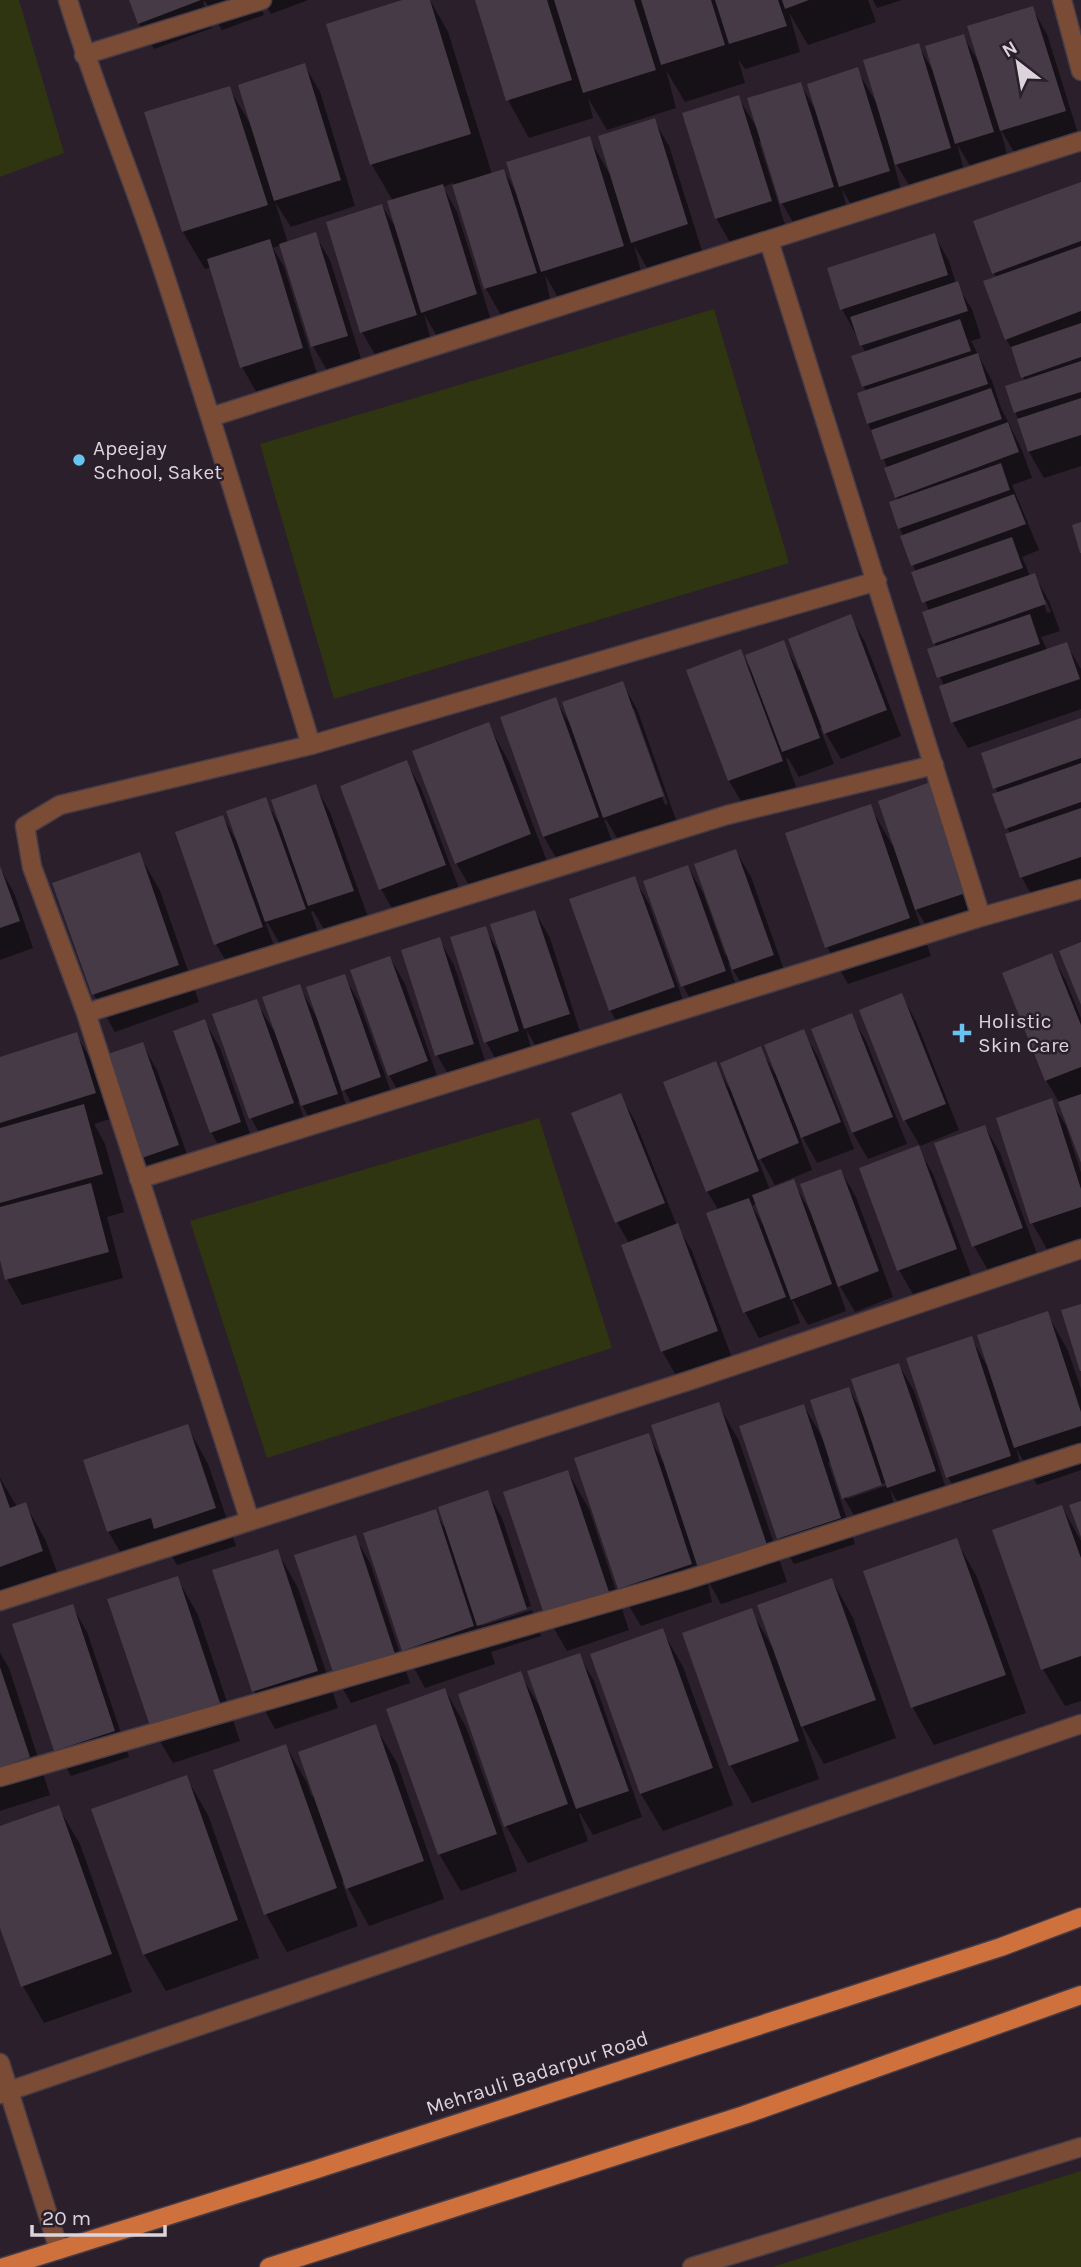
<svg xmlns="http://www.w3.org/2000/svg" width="1081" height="2267" font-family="Karla,sans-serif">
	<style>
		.green { fill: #2f3510 }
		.shadow { fill: #0007; fill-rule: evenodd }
		.building { fill: #463a46 }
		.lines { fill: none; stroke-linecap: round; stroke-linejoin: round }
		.service-casing { stroke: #463c47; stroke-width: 21 }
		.minor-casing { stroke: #463c47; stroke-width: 21 }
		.primary-casing { stroke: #463c47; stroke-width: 21 }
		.service { stroke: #7a4c35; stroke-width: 18 }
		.minor { stroke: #7a4c35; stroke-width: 18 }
		.primary { stroke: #cf713d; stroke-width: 18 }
		.poi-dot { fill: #69c3f1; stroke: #2a1f2b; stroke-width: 2.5 }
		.labels { text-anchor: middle; stroke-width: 5; stroke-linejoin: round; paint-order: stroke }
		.poi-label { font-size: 21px; fill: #dbd4db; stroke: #2a1f2b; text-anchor: start }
		.street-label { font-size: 21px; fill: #dbd4db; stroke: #2a1f2b }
	</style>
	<rect width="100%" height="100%" fill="#2a1f2b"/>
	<path class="green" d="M0,0H19L64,153L0,177Z
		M714,309L789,563L334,699L260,444Z
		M539,1118L612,1348L267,1458L190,1221Z
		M1081,2171V2267H772Z"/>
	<path class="shadow" d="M130,0H258L264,15L222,30L205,1L203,2L212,28L154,49L139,24Z
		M263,0H308L271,14Z
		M407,0H430L448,32L492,174L504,171L516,192L589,138L609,173L654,120L669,146L702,251L647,268L634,245L644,283L564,308L545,275L550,299L501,315L486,289L453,183L443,187L457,212L491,320L438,338L424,314L431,341L377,358L362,332L382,206L398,231L393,201L372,165L328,25Z
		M476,0H868L876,22L808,45L789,12L800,52L745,69L738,59L745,83L685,102L666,70L676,108L607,130L588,98L593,118L529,138L508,100Z
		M873,0H902L877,8Z
		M1032,8L1047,34L1079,137L1017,157L1000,128L1008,158L972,169L957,144L965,174L912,190L892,157L903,197L855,212L842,189L848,213L797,229L782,203L763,141L759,142L786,228L731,244L716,218L738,97L758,130L800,84L815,109L857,70L876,102L918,45L932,69L963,36L979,63Z
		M305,66L320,92L355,206L291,227L275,202L288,243L315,235L330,260L362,362L328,372L313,346L281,245L273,248L284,267L317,374L257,393L242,367L211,267L205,269L183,232L146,113L229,88L252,127Z
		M1081,184V466L1044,478L1029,452L1007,387L1025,381L1016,356L1006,339L997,278L994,273Z
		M934,235L949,261L956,284L972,309L981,338L971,341L992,381L1001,408L1022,450L1032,478L1012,485L1039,550L1022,557L1030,576L1034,575L1049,601L1060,631L1041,637L1047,650L1066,644L1081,669V709L968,748L953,723L941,687L944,686L929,650L936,647L929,611L914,573L916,572L891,503L898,501L888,469L868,423L867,392L863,386L866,353L842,309ZM1043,600H1046L1051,612L1047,613Z
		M850,616L865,642L901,736L841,759L822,727L820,728L834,764L799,777L788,758L786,759L796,787L744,806L729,781L740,651L751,671L783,642L799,671Z
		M622,683L637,709L677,823L620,843L606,819L604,820L613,844L559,863L544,837L502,718L555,699L570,724ZM631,709H634L668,804L665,805Z
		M1081,720V888L1037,904L1022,878L1007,835L1010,834L995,795L998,794L983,754Z
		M488,724L509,762L551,872L478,900L456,863Z
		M406,762L421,788L460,891L396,915L381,889Z
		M932,784L985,917L932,935L916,909L915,910L931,956L848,984L827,947L870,806L892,845Z
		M315,786L330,812L368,917L325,931L313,911L311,912L319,935L282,948L268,923L266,924L277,954L231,970L216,944L223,817L236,840L265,800L278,822Z
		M736,851L751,877L788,981L748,995L729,963H728L740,997L698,1012L683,986L688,867L703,893L725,955L728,954Z
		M139,854L160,891L199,1002L115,1032L94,995L54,884Z
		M0,868L14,893L33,948L0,960Z
		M634,878L649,904L688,1014L625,1036L610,1010Z
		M535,912L550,938L583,1041L540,1054L526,1029L533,1057L501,1068L486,1042L485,928L498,951Z
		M439,939L454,965L488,1070L452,1081L437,1055Z
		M1051,955L1066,981L1081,1018V1159L1062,1107L1046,1080Z
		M390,958L405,984L441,1087L404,1101L389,1075Z
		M344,976L359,1002L395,1103L359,1116L342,1086L340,1087L351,1120L317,1132L300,1101L298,1102L308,1129L266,1144L251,1118L256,1001L273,1030L299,986L316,1016Z
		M901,995L916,1021L959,1130L920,1146L905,1120Z
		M851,1015L866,1041L907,1144L868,1159L853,1133L813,1030Z
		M205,1022L220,1048L255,1148L226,1158L211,1132Z
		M803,1031L818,1057L854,1149L817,1163L801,1134L799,1135L812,1170L775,1185L760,1158L758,1159L770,1190L793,1182L810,1211L841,1171L856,1197L893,1297L855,1312L837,1281L836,1282L846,1311L808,1325L794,1301H792L800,1323L759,1338L745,1312L719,1211L707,1191L715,1063L729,1088L760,1048L775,1074ZM757,1203L765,1224L763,1225L752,1206Z
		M76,1034L91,1060L110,1119L94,1124L105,1144L124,1212L107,1217L123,1278L22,1305L7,1279L0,1253V1058Z
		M142,1044L157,1070L193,1171L158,1183L143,1158Z
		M620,1095L635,1121L677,1226L692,1251L732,1358L677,1377L662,1351L629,1243L617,1222L573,1113Z
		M1051,1101L1066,1126L1081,1173V1238L1047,1249L1032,1223Z
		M985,1127L1000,1153L1037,1254L989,1272L974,1246Z
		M918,1148L933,1174L971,1275L914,1296L899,1270Z
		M1047,1313L1068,1351L1081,1389V1470L1037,1485L1016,1448L1025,1482L963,1503L948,1477L971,1338L986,1364Z
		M899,1365L914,1391L949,1498L904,1513L890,1489L896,1512L859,1524L844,1498L832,1461L828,1462L855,1544L794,1564L779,1538L804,1406L823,1439L849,1389L863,1414ZM890,1481L891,1484L847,1499V1496Z
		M718,1404L739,1441L787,1582L721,1604L707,1579L712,1602L641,1626L619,1589L577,1459L648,1435L662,1460Z
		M187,1426L208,1464L236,1546L177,1565L171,1555L130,1569L108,1531Z
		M568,1472L589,1509L629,1630L567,1651L545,1613Z
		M0,1478L17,1507L25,1504L46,1541L63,1589L0,1611Z
		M487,1492L502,1518L531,1606L481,1622V1626L532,1610L541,1636L491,1652L495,1664L425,1688L404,1650L435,1511L444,1527Z
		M1062,1507L1081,1541V1701L1065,1706L1043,1669Z
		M355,1537L370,1563L410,1683L351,1703L336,1677Z
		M956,1540L977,1577L1026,1713L934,1745L913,1708L865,1572Z
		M277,1551L298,1588L338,1708L275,1729L254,1691L214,1572Z
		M177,1578L198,1615L240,1741L173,1763L151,1726Z
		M832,1580L853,1618L896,1738L824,1764L802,1725L801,1726L819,1779L752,1803L731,1766L684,1634L751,1611L773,1648Z
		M72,1606L87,1632L129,1757L71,1776L56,1750Z
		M662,1630L683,1667L733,1805L663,1831L641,1794L592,1655Z
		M0,1653L9,1668L50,1795L0,1811Z
		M579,1655L594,1681L642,1817L593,1835L580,1813L579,1814L588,1841L528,1863L506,1826L520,1674L540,1707Z
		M445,1690L466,1727L517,1871L461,1891L439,1854Z
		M375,1726L397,1763L444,1899L369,1926L344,1881L342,1882L358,1926L287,1952L266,1914L215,1771L286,1746L307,1783L312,1797Z
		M186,1777L208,1815L259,1958L166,1991L144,1954Z
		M58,1807L80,1844L132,1992L44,2023L23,1986L0,1923V1828Z"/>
	<path class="building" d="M129,0H201L138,24Z
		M402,0H430L471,134L370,165L326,24Z
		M475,0H547L572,80L506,101Z
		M554,0H634L656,70L583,93Z
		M641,0H711L725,45L661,65Z
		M715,0H778L787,26L729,44Z
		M782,0H809L785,9Z
		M1033,6L1066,111L1000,131L967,26Z
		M964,34L994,132L955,144L925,46Z
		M919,43L951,148L895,165L863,60Z
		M305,63L341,180L274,201L238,85Z
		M858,67L890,171L839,187L807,84Z
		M801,82L834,187L780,204L747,98Z
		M230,86L268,205L182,232L144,112Z
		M739,95L772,201L715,219L682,113Z
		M655,118L688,224L631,243L598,136Z
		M590,136L624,246L541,272L506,162Z
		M504,169L537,273L484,289L452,185Z
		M1081,182V241L992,274L973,221Z
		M443,184L477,294L421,313L387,201Z
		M382,204L417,315L360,333L326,222Z
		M316,232L348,336L311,347L279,244Z
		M935,233L948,275L840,310L827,268Z
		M270,239L303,348L240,368L207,259Z
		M1081,246V311L1005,340L983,281Z
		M958,281L968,311L860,346L850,317Z
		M960,319L971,351L862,387L851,356Z
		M1081,323V357L1021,378L1011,347Z
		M978,353L988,384L867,424L857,393Z
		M1081,361V392L1014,413L1005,386Z
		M991,388L1002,419L881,460L871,430Z
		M1081,398V435L1028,452L1017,419Z
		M1008,422L1019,452L895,498L884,468Z
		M1001,463L1010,490L898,529L889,502Z
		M1014,494L1026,524L911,566L900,536Z
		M1081,522V553H1080L1072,525Z
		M1012,537L1023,568L922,603L911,572Z
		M1035,573L1046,604L933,644L922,612Z
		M851,614L887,710L824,734L788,639Z
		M1030,614L1040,644L937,678L927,649Z
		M784,640L820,738L782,752L745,655Z
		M1067,642L1080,679L951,723L939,686Z
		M741,649L783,761L728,781L686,670Z
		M623,681L664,796L603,818L562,702Z
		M556,697L599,817L543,837L500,717Z
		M1081,718V758L993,789L981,753Z
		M489,722L531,834L455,864L412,751Z
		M407,760L446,865L379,890L340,786Z
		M1081,763V802L1005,829L992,794Z
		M933,781L972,891L915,910L878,801Z
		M316,784L354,891L308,906L271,800Z
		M266,797L306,909L265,922L226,811Z
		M871,804L910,918L825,948L785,833Z
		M1081,808V857L1020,878L1005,834Z
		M223,815L263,927L214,945L175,832Z
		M736,849L774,955L732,970L694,864Z
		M140,852L179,965L92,995L52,883Z
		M688,865L726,971L681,987L643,881Z
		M0,866L20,921L0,928Z
		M635,876L675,987L609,1011L569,899Z
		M535,910L570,1014L524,1029L490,924Z
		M486,926L519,1031L484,1043L450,937Z
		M440,937L474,1044L435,1056L401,950Z
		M1081,942V1005L1059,951Z
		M1052,953L1081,1025V1067L1045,1081L1002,973Z
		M390,956L428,1061L388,1076L350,970Z
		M345,974L381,1077L342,1091L306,987Z
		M300,984L338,1094L301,1106L262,997Z
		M902,993L946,1104L903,1121L859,1010Z
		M257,999L294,1103L249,1119L212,1014Z
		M852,1013L893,1117L852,1133L811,1029Z
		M205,1019L241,1122L210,1133L173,1031Z
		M804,1029L841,1122L801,1138L764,1045Z
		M77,1032L96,1093L0,1123V1057Z
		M143,1042L179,1145L142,1158L105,1055Z
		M761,1046L799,1143L758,1160L720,1063Z
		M716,1061L759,1171L706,1192L663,1082Z
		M621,1093L665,1203L615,1223L571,1113Z
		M1081,1094V1163L1058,1102Z
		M1052,1098L1081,1189V1207L1030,1224L996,1118Z
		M84,1104L103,1174L0,1203V1128Z
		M985,1125L1023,1228L972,1247L934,1143Z
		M919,1145L957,1249L897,1271L859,1168Z
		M841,1169L879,1271L838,1287L800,1184Z
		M794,1179L832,1284L791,1300L752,1195Z
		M91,1183L109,1252L5,1280L0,1260V1207Z
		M749,1198L786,1297L743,1313L706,1213Z
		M678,1223L718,1331L661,1352L621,1245Z
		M1081,1304V1371H1080L1061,1310Z
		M1048,1311L1081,1412V1426L1014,1448L977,1335Z
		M972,1336L1011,1456L946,1478L906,1358Z
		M899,1363L936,1471L887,1488L851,1379Z
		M849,1387L882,1485L842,1499L810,1400Z
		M719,1402L767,1545L698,1568L651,1425Z
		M804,1404L841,1518L777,1539L739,1426Z
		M188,1424L216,1508L154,1529L151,1518L107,1532L83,1460Z
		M649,1433L692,1564L618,1589L574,1458Z
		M568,1470L609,1592L544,1614L503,1492Z
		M0,1480L10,1508L26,1502L43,1551L0,1567Z
		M488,1490L527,1609L477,1626L438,1507Z
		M1081,1501V1537L1069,1505Z
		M1062,1505L1081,1558V1656L1041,1670L992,1530Z
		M436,1509L474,1626L402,1651L363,1533Z
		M356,1535L396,1657L335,1678L294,1555Z
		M957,1538L1006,1675L911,1708L863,1571Z
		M278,1549L318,1671L252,1692L212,1570Z
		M178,1576L220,1703L150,1726L107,1599Z
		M832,1578L876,1700L801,1727L757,1605Z
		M73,1604L115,1731L54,1751L12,1624Z
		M752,1608L799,1741L729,1766L682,1633Z
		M663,1628L713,1768L640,1794L590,1654Z
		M580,1653L629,1791L576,1809L527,1671Z
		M0,1667L30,1757L0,1767Z
		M521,1671L568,1804L504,1827L458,1694Z
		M445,1688L497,1834L438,1855L386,1709Z
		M376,1724L424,1861L346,1889L298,1752Z
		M286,1744L337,1888L264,1915L213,1770Z
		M187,1775L238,1920L143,1955L91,1809Z
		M59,1805L112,1954L21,1987L0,1928V1826Z"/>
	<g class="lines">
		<g class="service-casing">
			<path id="service" d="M692,2267L1081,2147"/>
		</g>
		<g class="minor-casing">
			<path id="minor" d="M68,0C95,90 132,176 161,264C214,424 262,584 311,745
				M1062,0L1081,71
				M84,55L262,0
				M769,241L981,917
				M211,417L1081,141
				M86,1013L727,815L934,765
				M139,1179L981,917L1081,889
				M250,1521L86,1013L32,867L25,826L60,805L311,745L877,581
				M0,1601L688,1381L1081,1249
				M0,1777L686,1580L1081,1453
				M0,2063L59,2250
				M0,2094L1081,1724"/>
		</g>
		<g class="primary-casing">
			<path id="primary" d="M4,2267L314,2170L1001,1947L1081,1917
				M269,2267L744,2115L1081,1995"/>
		</g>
		<use href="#service" class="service"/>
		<use href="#minor" class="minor"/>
		<use href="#primary" class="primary"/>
	</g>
	<g class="poi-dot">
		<circle cx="79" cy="460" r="7"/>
		<path d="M958.5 1022.5h7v7h7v7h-7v7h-7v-7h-7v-7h7z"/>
	</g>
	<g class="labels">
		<g class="poi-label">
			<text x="93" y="455">Apeejay<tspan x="93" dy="24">School, Saket</tspan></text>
			<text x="978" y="1028">Holistic<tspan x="978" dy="24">Skin Care</tspan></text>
		</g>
		<g class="street-label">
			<text transform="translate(537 2073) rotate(-18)" y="7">Mehrauli Badarpur Road</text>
		</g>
	</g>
	<g transform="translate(1018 63) rotate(329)" stroke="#2a1f2b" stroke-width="5" paint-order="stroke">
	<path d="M0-5L12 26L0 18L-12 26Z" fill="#dbd4db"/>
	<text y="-10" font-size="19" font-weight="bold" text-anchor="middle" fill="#dbd4db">N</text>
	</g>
	<path d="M32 2225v10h133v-10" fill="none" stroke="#dbd4db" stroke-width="3.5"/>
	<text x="42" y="2225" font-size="21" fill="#dbd4db" stroke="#2a1f2b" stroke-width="5" paint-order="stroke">20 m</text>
</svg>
